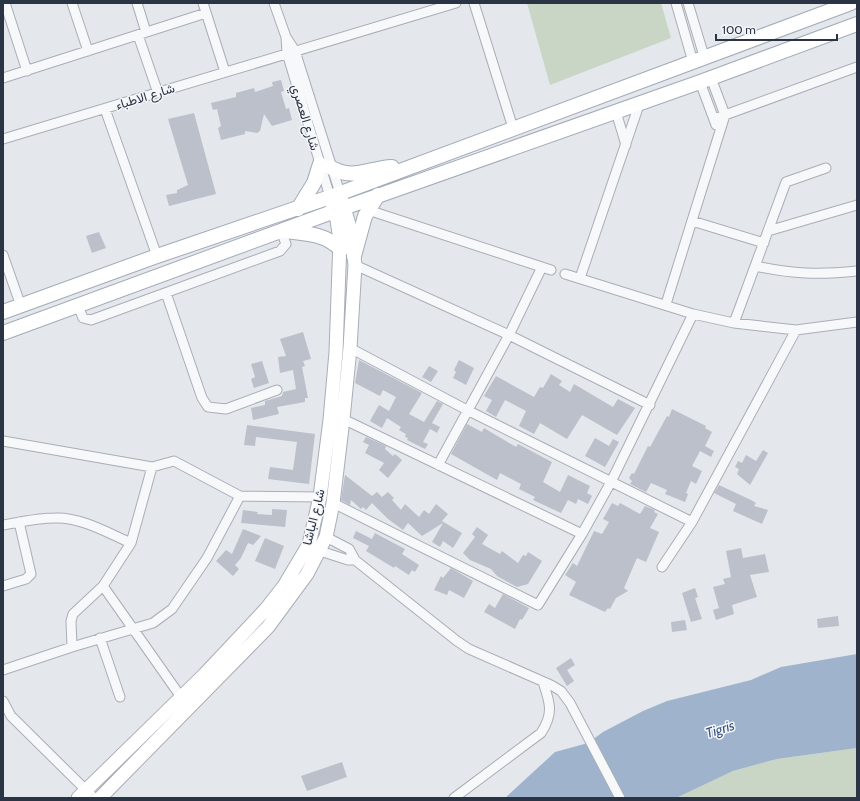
<svg xmlns="http://www.w3.org/2000/svg" width="860" height="801" font-family="Cabin,Vazirmatn,sans-serif">
	<style>
		.green { fill: #c9d6c5 }
		.water { fill: #9fb4cc }
		.building { fill: #bbc0ca }
		.lines { fill: none; stroke-linecap: round; stroke-linejoin: round }
		.minor-casing { stroke: #a9aeb7; stroke-width: 11 }
		.secondary-casing { stroke: #a9aeb7; stroke-width: 15 }
		.primary-casing { stroke: #a3abb8; stroke-width: 16 }
		.minor { stroke: #f7f8fa; stroke-width: 9 }
		.secondary { stroke: #fff; stroke-width: 13 }
		.primary { stroke: #fff; stroke-width: 14 }
		.labels { text-anchor: middle; stroke-width: 3; stroke-linejoin: round; paint-order: stroke }
		.street-label { font-size: 13px; fill: #2b3445; stroke: #f4f6f9 }
		.water-label { font-size: 14px; font-style: italic; fill: #34527a; stroke: #f4f6f9 }
	</style>
	<rect width="100%" height="100%" fill="#e4e7ec"/>
	<path class="green" d="M527,3H661L671,38L550,85Z
		M857,748V798H676L733,771L777,759Z"/>
	<path class="water" d="M857,654V748L777,759L733,771L676,798H505L555,752L588,743L603,732L643,711L667,701L751,680L781,667Z"/>
	<path class="building" d="M281,80L284,91L281,92L286,109L289,108L292,120L272,126L264,114L260,131L257,133L245,131V134L221,140L218,128L221,126L217,109L213,110L211,103L236,97V93L254,88L255,92L273,86L272,82Z
		M194,113L216,194L169,206L166,195L177,193V190L188,185L168,119Z
		M99,232L106,248L92,253L86,236Z
		M303,332L311,359L303,361L305,366L302,367L308,398H305V402L277,407L279,414L253,420L251,408L265,405V401L282,396L283,392L296,389L293,370L280,373L278,357L286,356L280,339Z
		M359,360L422,393L409,414L424,422L437,401L443,404L432,423L440,427L437,433L430,429L423,442L428,444L425,449L407,440L408,438L405,437L406,434L399,430L401,427L387,418L382,428L370,421L379,405L389,411L396,397L383,390L380,396L355,383Z
		M459,360L474,368L466,385L453,378L456,372L454,370Z
		M262,361L269,383L254,388L251,379L255,377L251,364Z
		M429,366L438,371L431,382L422,377Z
		M551,374L562,381L559,385L570,392L574,384L613,407L618,399L635,408L617,435L582,415L567,439L540,423L534,434L519,426L526,411L505,400L496,417L486,411L492,400L484,396L496,376L534,397L540,387L543,388Z
		M672,409L706,426L705,428L712,432L705,446L714,451L711,457L700,451L692,466L702,471L696,484L691,481L686,493L688,494L685,502L665,494L667,490L651,483L646,492L630,484L632,481L629,478L632,473L634,474L648,446L650,447L667,416L669,417Z
		M467,424L482,432L484,428L516,447L518,444L552,462L543,482L560,492L568,475L590,486L587,493L592,496L588,504L578,499L576,504L568,500L561,513L533,500L535,497L519,489L521,484L500,473L497,480L451,454Z
		M247,425L315,434L309,484L268,479L270,467L293,470L297,442L256,437L255,446L244,445Z
		M366,437L386,446L385,449L393,456L395,454L402,460L388,478L379,470L384,463L365,453L369,445L363,442Z
		M595,438L609,446L613,439L619,442L605,467L585,456Z
		M763,450L768,453L750,485L737,474L739,469L735,467L738,461L742,463L746,455L756,461Z
		M345,475L372,496L377,492L382,497L388,492L394,498L392,500L401,510L405,504L419,517L424,510L429,514L436,504L448,514L442,521L462,533L453,548L443,541L440,547L432,542L443,523L422,536L408,523L403,530L388,519L372,503L366,510L363,507L361,509L351,500L350,505L341,500Z
		M719,485L751,500L756,503L754,506L768,510L762,524L733,511L736,504L714,493Z
		M612,503L618,506L620,503L640,514L645,506L655,510L654,512L658,514L650,528L659,532L646,562L637,558L624,588L628,591L616,598L610,609L608,608L605,612L569,595L576,582L565,575L573,563L577,566L594,531L602,534L609,522L603,519Z
		M272,509L287,510L285,527L241,523L243,510L258,512L257,514L272,515Z
		M477,527L488,535L482,544L500,554L502,551L518,563L523,555L526,556L528,552L542,561L528,584L517,587L497,576L491,569L470,560L463,553L475,537L472,534Z
		M243,529L261,536L253,545L248,543L241,558L235,565L239,569L233,576L216,561L226,550L232,554Z
		M356,531L372,539L375,533L388,540L405,549L402,554L419,565L415,572L412,570L409,575L395,566L394,568L366,551L369,546L353,538Z
		M265,538L284,546L275,569L255,561Z
		M741,548L743,558L765,554L769,572L750,575L757,597L732,605L734,614L716,620L713,610L719,608L713,587L725,584L723,579L731,577L726,551Z
		M451,568L473,581L464,598L449,590L447,595L434,590L441,576L443,578Z
		M695,588L698,597L695,598L702,619L691,622L682,593Z
		M503,594L529,608L522,620L520,619L515,629L484,612L489,604L495,608Z
		M838,616L839,626L818,628L817,619Z
		M685,620L687,630L672,632L671,622Z
		M571,658L575,665L567,670L574,681L567,686L556,668Z
		M342,762L347,777L307,791L301,776Z"/>
	<g class="lines">
		<g class="minor-casing">
			<path id="minor" d="M5,3L27,71
				M72,3L88,51
				M137,3L146,32
				M203,3L225,72
				M274,3L286,37L287,53L330,197
				M474,3L513,128
				M676,3L693,62
				M688,3L704,56
				M138,35L158,93
				M286,37L295,51L340,193
				M3,78L206,13
				M700,82L716,125
				M105,109L157,256
				M616,112L626,145
				M714,119L857,67
				M3,139L456,3
				M368,210L551,270
				M692,221L764,243
				M768,231L857,205
				M3,255L21,306
				M355,265L509,335L650,405
				M755,266C792,274 819,275 857,271
				M565,274L693,314L734,323L796,330L857,322
				M580,278L640,102
				M166,293L202,398L208,407L226,409L277,390
				M666,304L725,115L711,78
				M78,306L83,318L91,320L280,251L286,244L281,231
				M734,323L786,182L826,168
				M350,348L467,410L692,522
				M343,419L582,534
				M3,441L152,467L174,461L240,496L320,497
				M438,465L509,335L542,267
				M333,503L538,605L582,534L611,482L693,314
				M3,525C20,522 38,518 55,518C81,517 108,533 131,543
				M326,537L349,549L355,560L457,641L469,649L551,685L561,691L570,703L620,798
				M320,551L348,560H355
				M662,567L692,522L796,330
				M3,586L26,579L31,574L19,522
				M103,586L181,697
				M100,638L120,697
				M72,647L153,623L172,609L207,558L240,496
				M3,670L72,647L71,621L73,614L103,586L131,543L152,467
				M3,701L11,716L94,798
				M454,798L541,733C554,713 550,703 543,682"/>
		</g>
		<g class="secondary-casing">
			<path id="secondary" d="M78,798L205,674L266,609L284,586L309,544L320,497L330,420L336,352L340,240L337,220L330,197
				M100,798L268,627L307,574L326,537L333,503L343,419L350,348L355,265L351,231L341,198"/>
		</g>
		<g class="primary-casing">
			<path id="primary" d="M330,167C352,181 369,168 392,167
				M298,209L314,183L320,164
				M285,231C305,233 327,234 341,250
				M354,256L365,216L378,195
				M3,312L157,256L330,197L851,3
				M3,333L335,211L700,82L857,24"/>
		</g>
		<use href="#minor" class="minor"/>
		<use href="#secondary" class="secondary"/>
		<use href="#primary" class="primary"/>
	</g>
	<g class="labels">
		<g class="street-label">
			<text transform="translate(145 96) rotate(-17)" y="5">شارع الاطباء</text>
			<text transform="translate(306 117) rotate(73)" y="5">شارع العصري</text>
			<text transform="translate(313 517) rotate(-76)" y="5">شارع الباشا</text>
		</g>
		<g class="water-label">
			<text transform="translate(720 729) rotate(-18)" y="5">Tigris</text>
		</g>
	</g>
	<rect width="860" height="801" fill="none" stroke="#2b3445" stroke-width="8"/>
	<path d="M716 34v6h121v-6" fill="none" stroke="#2b3445" stroke-width="2"/>
	<text x="722" y="34" font-size="12" fill="#2b3445" stroke="#f4f6f9" stroke-width="3" paint-order="stroke">100 m</text>
</svg>
